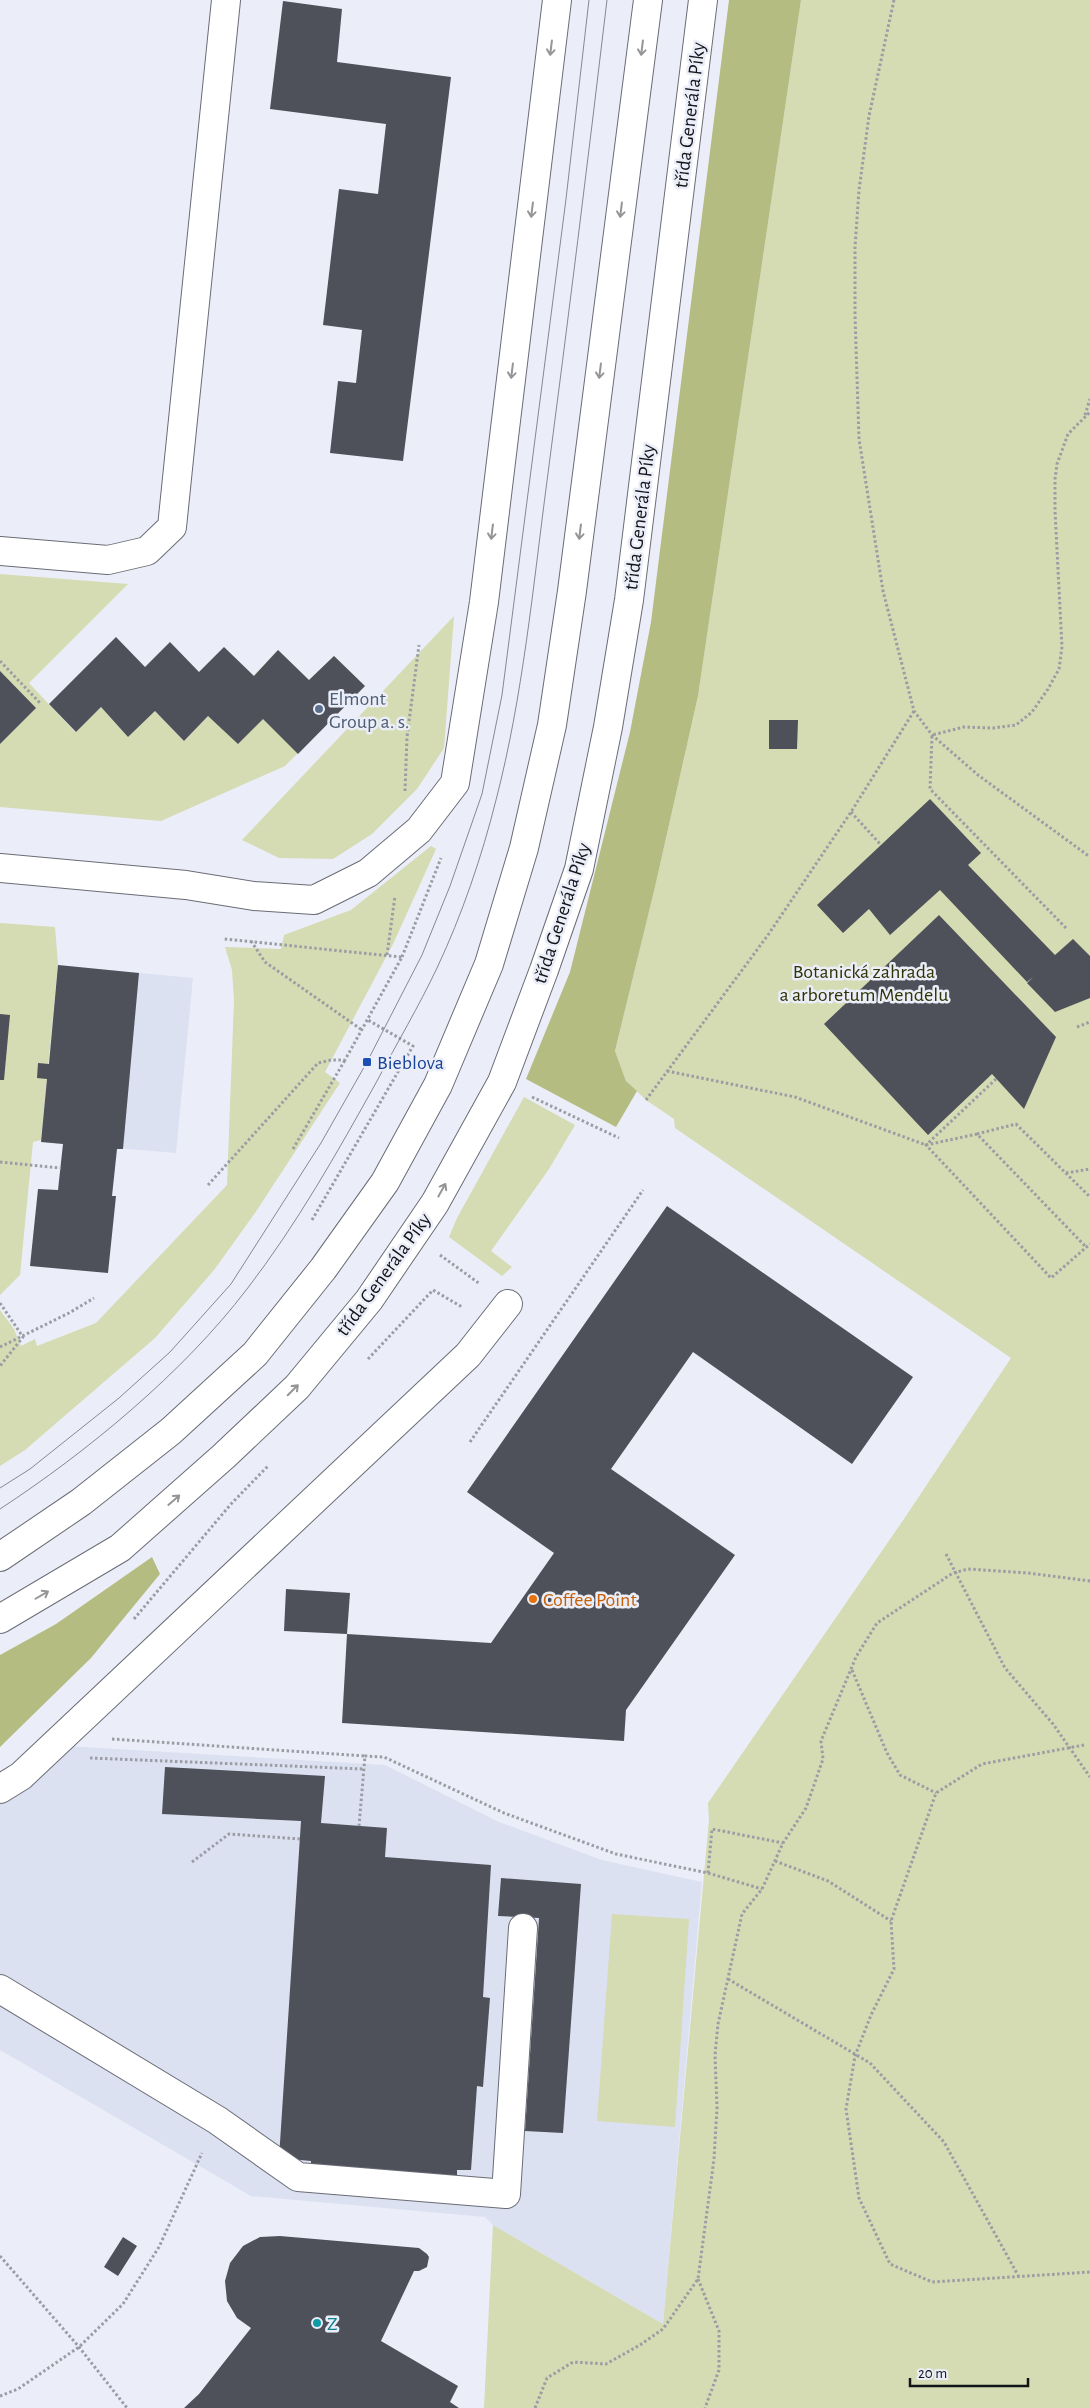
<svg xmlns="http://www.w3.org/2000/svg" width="1090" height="2408" font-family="'Alegreya Sans',sans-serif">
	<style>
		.built { fill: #dce1f2 }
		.green { fill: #d5dbb2 }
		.forest { fill: #b5bc82 }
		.building { fill: #4e5159 }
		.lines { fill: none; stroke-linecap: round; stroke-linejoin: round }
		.minor-casing { stroke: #6a6c75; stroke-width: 30 }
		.major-casing { stroke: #6a6c75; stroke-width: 30 }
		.path { stroke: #9b9da5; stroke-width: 3; stroke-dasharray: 2.5 2.5; stroke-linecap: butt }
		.minor { stroke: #fff; stroke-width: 28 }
		.major { stroke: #fff; stroke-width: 28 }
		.tram { stroke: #86888f; stroke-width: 1 }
		.oneway { stroke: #959597 }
		.service-dot { fill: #5c6f8a; stroke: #ebeef8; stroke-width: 2 }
		.transit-dot { fill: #1a4fb4; stroke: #ebeef8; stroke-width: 2 }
		.food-dot { fill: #e8710a; stroke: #ebeef8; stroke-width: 2 }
		.culture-dot { fill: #0f9aa8; stroke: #ebeef8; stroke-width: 2 }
		.labels { text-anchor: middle; stroke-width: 5; stroke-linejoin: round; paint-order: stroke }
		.street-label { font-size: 20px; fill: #131418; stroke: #ebeef8 }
		.service-label { font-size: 20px; fill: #4e5e75; stroke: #ebeef8; text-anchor: start }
		.park-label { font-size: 20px; fill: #303405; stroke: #ebeef8 }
		.transit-label { font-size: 20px; fill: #164399; stroke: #ebeef8; text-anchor: start }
		.food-label { font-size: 20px; fill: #c56008; stroke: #ebeef8; text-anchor: start }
		.culture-label { font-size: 20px; fill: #0d838f; stroke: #ebeef8; text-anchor: start }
	</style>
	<rect width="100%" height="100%" fill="#ebeef8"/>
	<path class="built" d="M58,965L193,978L176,1153L41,1142Z
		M67,1746L385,1765L499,1822L602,1860L702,1882L663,2324L493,2225L485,2217L251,2196L0,2050V1801Z"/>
	<path class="green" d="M801,0H1090V2408H484L493,2225L663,2324L709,1820L708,1803L906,1516L1011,1358L675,1128L674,1119L646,1100L626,1081L615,1051L655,887L698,696Z
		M0,574L128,584L29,683L75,732L101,707L128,737L155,711L184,741L208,716L212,719L278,650L309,680L334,656L365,686L285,766L161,821L0,807Z
		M454,616L444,748L417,789L372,834L333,859L279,858L242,840Z
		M431,846L436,849L394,942L325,1072L340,1083L255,1213L214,1270L155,1338L25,1450L0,1466V1310L14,1329L21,1346L35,1339L37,1346L96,1323L227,1185L234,1000L232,970L225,947L281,949L284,935L351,910Z
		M0,923L55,927L58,964L41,1140L33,1142L20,1275L0,1295Z
		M524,1097L575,1125L549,1169L491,1251L512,1267L502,1276L449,1237L457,1218Z
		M612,1914L689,1919L675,2127L597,2121Z"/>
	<path class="forest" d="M729,0H801L698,696L655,887L615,1051L626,1081L637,1091L616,1127L526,1079L570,972L630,732L651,622Z
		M152,1557L160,1574L91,1658L0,1747V1655L56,1624Z"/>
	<path class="building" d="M283,1L342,9L337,62L451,77L403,461L330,453L338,381L356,383L362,330L323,325L339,189L378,194L386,124L270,109Z
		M116,637L145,667L170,642L199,672L224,647L254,676L278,650L309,680L334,656L365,686L298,754L263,719L238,744L208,716L184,741L155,711L128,737L101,707L76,732L49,704Z
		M0,671L36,708L0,744Z
		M769,720H798L797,749H769Z
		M930,799L981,853L968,865L1055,955L1073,939L1090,956V998L1055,1012L1027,983L1033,977L1027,982L940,890L890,935L869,909L843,933L817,905Z
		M939,915L1056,1037L1024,1109L992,1074L928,1135L824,1024Z
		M58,965L139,973L123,1149H117L112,1196H116L108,1273L30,1266L38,1189L58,1190L63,1144L41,1142L47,1079L37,1078L38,1063L49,1064Z
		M0,1014L10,1015L4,1080H0Z
		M667,1206L913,1377L852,1464L693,1352L611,1469L735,1555L626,1710L624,1741L342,1723L347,1634L284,1631L286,1589L350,1593L347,1634L491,1643L554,1553L467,1492Z
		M165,1767L325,1776L321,1823L387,1828L385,1857L491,1865L483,1997L490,1998L483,2087L477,2086L471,2170H457V2177H390V2170L311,2166V2161L279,2158L301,1821L162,1814Z
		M501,1878L581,1884L563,2133L525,2131L539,1918L498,1916Z
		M280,2236L419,2248L427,2254L429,2257L427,2267L419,2271H414L381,2341L458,2386L450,2402L459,2408H184L199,2394L251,2328L237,2318L227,2301L225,2281L230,2263L243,2246L260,2237Z
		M123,2237L137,2246L118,2276L104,2267Z"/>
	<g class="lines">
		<g class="minor-casing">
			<path id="minor" d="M0,551L108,560L147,551L172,527L226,0
				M0,868L186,885L254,896L314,900L368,873L419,830L455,783L484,602L557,0
				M0,1789L21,1776L468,1355L508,1304
				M0,1989L217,2120L298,2177L506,2194L523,1928"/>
		</g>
		<g class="major-casing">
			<path id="major" d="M0,1557L81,1502L171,1431L255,1354L323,1269L385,1182L438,1085L489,964L524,848L552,725L572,591L648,0
				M0,1619L120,1548L224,1456L297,1387L369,1300L435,1203L502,1082L544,970L579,869L608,727L629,600L703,0"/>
		</g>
		<path class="path" d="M894,0L869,116L859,190L855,247V315L859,439L883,591L914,711L932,735L978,775L1090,857
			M1085,415L1090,399
			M0,661L40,703
			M405,791L407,737L419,645
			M851,812L881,845
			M1066,928L930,789L932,735L964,727L993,728L1016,725L1032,712L1048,689L1059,669L1062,647L1055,511V479L1057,464L1068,434L1090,412
			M251,941L265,962L362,1030
			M387,955L395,896
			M402,957L441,858
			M1077,1027L1090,1022
			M667,1071L795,1097L926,1145L977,1134L1086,1247
			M996,1079L926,1145L1051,1278L1090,1244
			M532,1097L619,1138
			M646,1100L768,935L851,812L914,711
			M977,1134L1016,1124L1090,1197
			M293,1149L345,1060
			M0,1162L61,1168
			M1066,1173L1090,1169
			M208,1185L318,1063L331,1060H345L402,957L224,939
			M312,1220L413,1046L368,1020
			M440,1255L480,1284
			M0,1303L23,1337L0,1366
			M0,1347L69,1313L94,1298
			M368,1359L433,1290L462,1307
			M470,1442L643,1190
			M946,1554L1005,1668L1053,1724L1090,1777
			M134,1619L231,1504L268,1466
			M852,1670L887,1753L900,1775L936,1793
			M112,1739L365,1756
			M1084,1745L982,1764L936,1793L891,1921L894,1969L871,2015L855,2056L846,2109L859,2198L890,2264L932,2282L1090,2272
			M90,1758L364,1769
			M359,1826L365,1756L384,1757L504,1813L616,1854L708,1873L762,1889
			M775,1861L828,1881L891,1921
			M192,1862L229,1834L301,1839
			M708,1873L712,1829L783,1843
			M728,1979L870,2063L944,2142L1019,2277
			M0,2256L79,2347L127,2408
			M698,2279L719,2331V2370L705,2408
			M0,2396L18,2389L79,2347L123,2304L159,2247L202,2153
			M535,2408L547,2378L573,2362L606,2364L640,2345L663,2329L698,2279L714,2159L717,2108L715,2055L718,2024L742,1914L762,1889L783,1843L806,1808L823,1759L821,1741L856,1657L877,1623L953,1573L968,1569L1028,1573L1090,1581"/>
		<use href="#minor" class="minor"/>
		<use href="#major" class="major"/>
		<path class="tram" d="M0,1488L30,1469L119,1398L170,1352L231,1284L321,1143L367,1062L422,955L450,886L482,794L502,695L566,199L589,0
			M0,1509C87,1452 183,1373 247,1289C297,1224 337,1153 377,1081C397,1043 419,1006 437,968C462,915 482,856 496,800C523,696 533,587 547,481C568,321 588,160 607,0"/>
	</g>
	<defs><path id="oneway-shaft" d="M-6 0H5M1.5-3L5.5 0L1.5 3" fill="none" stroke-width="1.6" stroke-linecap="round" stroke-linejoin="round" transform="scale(1.25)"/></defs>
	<g class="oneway">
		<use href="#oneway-shaft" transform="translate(551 48) rotate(97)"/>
		<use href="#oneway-shaft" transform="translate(642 48) rotate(97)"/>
		<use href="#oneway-shaft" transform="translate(532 210) rotate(97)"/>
		<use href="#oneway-shaft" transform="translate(621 210) rotate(97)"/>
		<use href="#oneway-shaft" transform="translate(512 371) rotate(97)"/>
		<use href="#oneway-shaft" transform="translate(600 371) rotate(97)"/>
		<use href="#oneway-shaft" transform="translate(492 532) rotate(97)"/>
		<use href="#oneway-shaft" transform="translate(580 532) rotate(97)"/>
		<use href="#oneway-shaft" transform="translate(442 1190) rotate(-61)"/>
		<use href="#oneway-shaft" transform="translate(293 1390) rotate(-45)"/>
		<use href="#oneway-shaft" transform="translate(174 1500) rotate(-41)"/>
		<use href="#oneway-shaft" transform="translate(42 1595) rotate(-30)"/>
	</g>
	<circle class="service-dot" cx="319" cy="709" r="5"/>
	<rect class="transit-dot" x="362" y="1057" width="10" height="10" rx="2.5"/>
	<circle class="food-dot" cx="533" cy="1599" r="5"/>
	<circle class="culture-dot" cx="317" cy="2323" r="5"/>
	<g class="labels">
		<g class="street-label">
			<text transform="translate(689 115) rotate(-83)" y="7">třída Generála Píky</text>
			<text transform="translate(639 517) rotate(-83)" y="7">třída Generála Píky</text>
			<text transform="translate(561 913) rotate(-72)" y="7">třída Generála Píky</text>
			<text transform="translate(383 1274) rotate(-54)" y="7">třída Generála Píky</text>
		</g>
		<g class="service-label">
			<text x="329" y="705">Elmont<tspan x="329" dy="23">Group a. s.</tspan></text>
		</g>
		<g class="park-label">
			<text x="864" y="978">Botanická zahrada<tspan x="864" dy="23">a arboretum Mendelu</tspan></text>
		</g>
		<g class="transit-label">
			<text x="377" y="1069">Bieblova</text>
		</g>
		<g class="food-label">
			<text x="543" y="1606">Coffee Point</text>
		</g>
		<g class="culture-label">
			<text x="327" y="2330">Z</text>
		</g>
	</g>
	<path d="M910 2378v8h118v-8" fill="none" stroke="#131418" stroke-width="2.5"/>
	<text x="918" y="2378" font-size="15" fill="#131418" stroke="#ebeef8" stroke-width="4" paint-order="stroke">20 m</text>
</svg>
